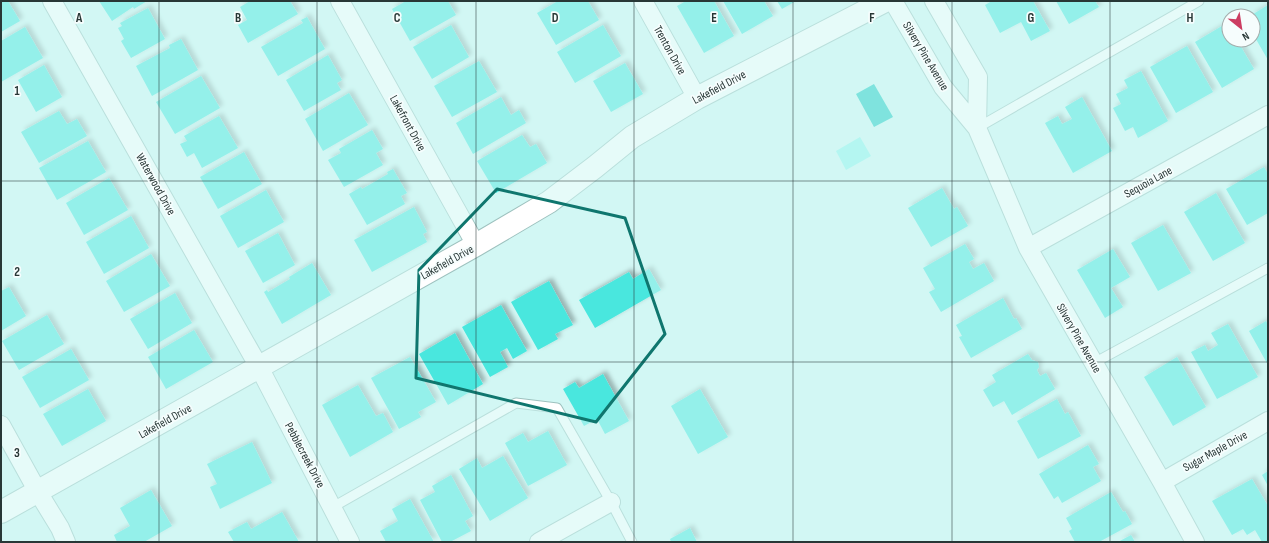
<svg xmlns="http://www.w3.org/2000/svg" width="1269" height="543" font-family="'Sofia Sans Condensed',sans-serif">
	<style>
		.green { fill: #91f4ed }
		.water { fill: #1bcbc3 }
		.building { fill: #4ae7de; filter: url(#shadow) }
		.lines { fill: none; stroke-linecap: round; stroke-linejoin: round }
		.service-casing { stroke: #9ec2bf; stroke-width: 11 }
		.minor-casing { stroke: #9ec2bf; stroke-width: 20 }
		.tertiary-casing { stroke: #9ec2bf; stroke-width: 24 }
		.service { stroke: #fff; stroke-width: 9 }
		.minor { stroke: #fff; stroke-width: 18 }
		.tertiary { stroke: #fff; stroke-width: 22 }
		.marked { fill: none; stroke: #0f766e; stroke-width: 3; stroke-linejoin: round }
		.grid { fill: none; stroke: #283736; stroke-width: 1; stroke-opacity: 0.55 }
		.labels { text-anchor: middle; stroke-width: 3.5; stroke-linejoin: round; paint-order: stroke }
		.street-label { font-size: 12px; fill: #283736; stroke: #f6fdfd }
		.grid-label { font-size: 13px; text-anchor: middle; font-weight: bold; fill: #283736; stroke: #f6fdfd; stroke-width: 3.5; stroke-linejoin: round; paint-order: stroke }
	</style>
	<defs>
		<filter id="shadow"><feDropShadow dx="3.5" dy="-3.5" stdDeviation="2" flood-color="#0004"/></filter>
	</defs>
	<rect width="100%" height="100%" fill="#d2f7f4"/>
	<path class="green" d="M860,137L871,156L846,170L836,151Z"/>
	<path class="water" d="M874,84L893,117L874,127L856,94Z"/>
	<path class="building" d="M1,1H8L20,21L1,32Z
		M99,1H147L134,9L133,7L112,21Z
		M250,1H290L298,14L248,43L238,25L247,20L240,7Z
		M406,1H448L456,15L410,41L392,9Z
		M558,1H588L599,20L556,45L537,13Z
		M686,1H714L734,36L704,53L677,6Z
		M723,1H764L773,16L742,34Z
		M777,1H796L782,9Z
		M992,1H1033L1050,31L1031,41L1021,22L1000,33L985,5Z
		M1056,1H1095L1099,7L1069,24Z
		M1268,5V60L1253,34V16H1250Z
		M148,8L165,39L131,58L121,41L124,39L118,28L122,26L120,23Z
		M307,17L325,49L278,76L261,47L303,23L301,20Z
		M1227,23L1229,26V40H1237L1254,69L1222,88L1195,42Z
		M451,25L469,57L432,79L413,47Z
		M603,25L621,56L575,83L557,52Z
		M25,27L43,58L1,82V41Z
		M181,39L198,70L152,96L136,66L170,48L169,45Z
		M1187,46L1213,92L1176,113L1150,67Z
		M328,55L342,80L337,83L341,90L304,111L286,80Z
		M479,61L497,92L452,117L434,86Z
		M625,63L643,94L611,112L593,81Z
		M44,65L62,97L36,112L18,80Z
		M1141,71L1168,121L1138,138L1133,127L1125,131L1113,108L1121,104L1116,94L1128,88L1124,80Z
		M201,76L220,108L175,134L156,102Z
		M349,93L368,125L323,151L305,119Z
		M501,97L511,115L519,110L526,123L473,154L456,123Z
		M1082,97L1112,151L1073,173L1045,123L1058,116L1062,124L1072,119L1065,107Z
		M59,111L67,124L77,119L87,136L39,163L21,132Z
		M219,116L238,148L202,168L194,153L187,157L180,144L187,141L184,136Z
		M372,130L383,149L376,153L383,165L344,187L328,160L341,153L339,149Z
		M522,135L530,147L536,144L547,163L496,193L477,161Z
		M88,141L106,172L57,200L39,168Z
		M244,152L262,184L218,209L200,177Z
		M1264,167L1268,174V213L1247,225L1226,189Z
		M393,169L407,193L401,196L405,204L367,225L349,194L361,187L362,189L388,174L387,172Z
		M109,178L128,210L84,235L66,203Z
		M942,188L954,209L957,207L968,226L931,247L908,208Z
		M266,190L284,222L238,248L220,216Z
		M1216,193L1245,243L1213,261L1184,212Z
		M414,207L427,232L423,234L427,242L372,272L354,240Z
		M131,216L149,248L104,274L86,242Z
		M1163,225L1191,273L1158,291L1131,243Z
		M278,233L295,265L263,283L245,251Z
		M965,244L974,259L969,262L973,269L984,263L994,281L941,312L929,292L935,289L923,268Z
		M1113,249L1130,277L1111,288L1123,307L1105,318L1077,270Z
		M151,254L170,286L124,312L106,281Z
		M312,263L331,295L282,324L264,292L267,290L268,292L290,279L289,277Z
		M649,269L661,290L595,328L579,300L629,272L633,279Z
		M549,281L573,325L555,334L558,339L538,350L511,302Z
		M9,287L26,316L1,331V291Z
		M175,293L192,323L148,349L130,319Z
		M1003,298L1014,319L1016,318L1022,329L971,358L959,337L962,336L956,325Z
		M501,305L527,351L513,359L507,348L500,352L508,367L490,377L462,327Z
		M47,315L64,344L19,370L2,341Z
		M1266,321L1268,325V365L1249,331Z
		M1228,324L1258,377L1217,399L1191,352L1205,345L1208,351L1218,345L1211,333Z
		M194,330L213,362L166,389L148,357Z
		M455,333L483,384L448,405L419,354Z
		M71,349L89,380L40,408L22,377Z
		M1028,354L1032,360L1038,362L1039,367L1037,370L1040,376L1046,373L1055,389L1012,415L1004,401L993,407L983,390L996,382L992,375Z
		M410,357L436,402L418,412L421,417L399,429L371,378Z
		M1177,357L1206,407L1173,426L1144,377Z
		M603,374L629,421L605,434L597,419L584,426L563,389L575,382L579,388Z
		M358,385L376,416L383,413L393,432L350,457L322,405Z
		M88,389L106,421L62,446L43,414Z
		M700,389L728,437L698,454L671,406Z
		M1057,399L1065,414L1068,412L1081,436L1038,459L1017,421Z
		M548,431L567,465L528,486L505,443L523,433L528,442Z
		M252,442L272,483L220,509L210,487L217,484L207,464Z
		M1088,445L1099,464L1093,467L1101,481L1062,503L1058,496L1054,499L1039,474Z
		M503,456L528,498L490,521L459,469L477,458L482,468Z
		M1268,471V486L1262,475Z
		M451,475L473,516L465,521L471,531L450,542H442L420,500L435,492L432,486Z
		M1252,479L1268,506V542H1262L1255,530L1247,535L1243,529L1232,535L1212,501Z
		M151,490L172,526L144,542H117L114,535L130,526L120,508Z
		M1111,492L1123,512L1125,511L1132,524L1099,542H1075L1069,531L1072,529L1066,518Z
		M410,499L434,542H386L380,531L398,521L392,509Z
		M282,512L299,542H234L228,532L247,522L251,529Z
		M690,528L697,542H671L670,539Z
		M1131,535L1135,542H1118Z"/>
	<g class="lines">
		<g class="service-casing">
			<path id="service" d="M977,128L1199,1
				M1094,363L1268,268
				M333,507L516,403L557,408L611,502L632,542"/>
		</g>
		<g class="minor-casing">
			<path id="minor" d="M52,1L259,367L350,542
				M340,1L476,245
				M643,1L697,98
				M893,1L943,87L977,128L978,77L934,1
				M977,128L1028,248L1162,482L1195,542
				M1028,248L1268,115
				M1,425L38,492L60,528L66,542
				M1162,482L1268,421
				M539,542L611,502"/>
		</g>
		<g class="tertiary-casing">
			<path id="tertiary" d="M1,512L476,245L549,202L595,167L632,137L697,98L885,1"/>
		</g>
		<use href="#service" class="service"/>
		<use href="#minor" class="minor"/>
		<use href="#tertiary" class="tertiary"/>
	</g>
	<path d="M0 0H1269V543H0ZM497,189L625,218L665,334L596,422L416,378L419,270Z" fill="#d2f7f4" fill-opacity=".55" fill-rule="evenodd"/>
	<path class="marked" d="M497,189L625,218L665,334L596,422L416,378L419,270Z"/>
	<path class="grid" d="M159,1V542M317,1V542M476,1V542M634,1V542M793,1V542M952,1V542M1110,1V542M1,181H1268M1,362H1268"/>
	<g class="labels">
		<g class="street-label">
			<text transform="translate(670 50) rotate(61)" y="4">Trenton Drive</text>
			<text transform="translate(926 56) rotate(59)" y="4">Silvery Pine Avenue</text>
			<text transform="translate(719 87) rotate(-28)" y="4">Lakefield Drive</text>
			<text transform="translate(408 123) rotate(61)" y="4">Lakefront Drive</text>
			<text transform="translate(1148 182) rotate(-29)" y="4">Sequoia Lane</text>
			<text transform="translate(156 184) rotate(61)" y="4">Waterwood Drive</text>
			<text transform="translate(447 262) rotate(-29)" y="4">Lakefield Drive</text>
			<text transform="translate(1079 338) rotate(60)" y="4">Silvery Pine Avenue</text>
			<text transform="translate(165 421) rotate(-29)" y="4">Lakefield Drive</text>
			<text transform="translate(1215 451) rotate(-29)" y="4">Sugar Maple Drive</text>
			<text transform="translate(305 455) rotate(62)" y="4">Pebblecreek Drive</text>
		</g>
	</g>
	<g class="grid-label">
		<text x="79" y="22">A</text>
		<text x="238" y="22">B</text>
		<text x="397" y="22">C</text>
		<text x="555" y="22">D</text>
		<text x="714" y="22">E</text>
		<text x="872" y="22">F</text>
		<text x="1031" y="22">G</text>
		<text x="1190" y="22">H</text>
		<text x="17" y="95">1</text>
		<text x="17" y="276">2</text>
		<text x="17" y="457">3</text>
	</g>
	<rect width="1269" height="543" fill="none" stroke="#283736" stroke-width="4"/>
	<g transform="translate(1241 28) rotate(150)"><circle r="19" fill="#f6fdfd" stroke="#a4aead"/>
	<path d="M0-3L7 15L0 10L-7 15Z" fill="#cc3d62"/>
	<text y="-6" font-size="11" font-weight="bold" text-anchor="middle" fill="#283736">N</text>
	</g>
</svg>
